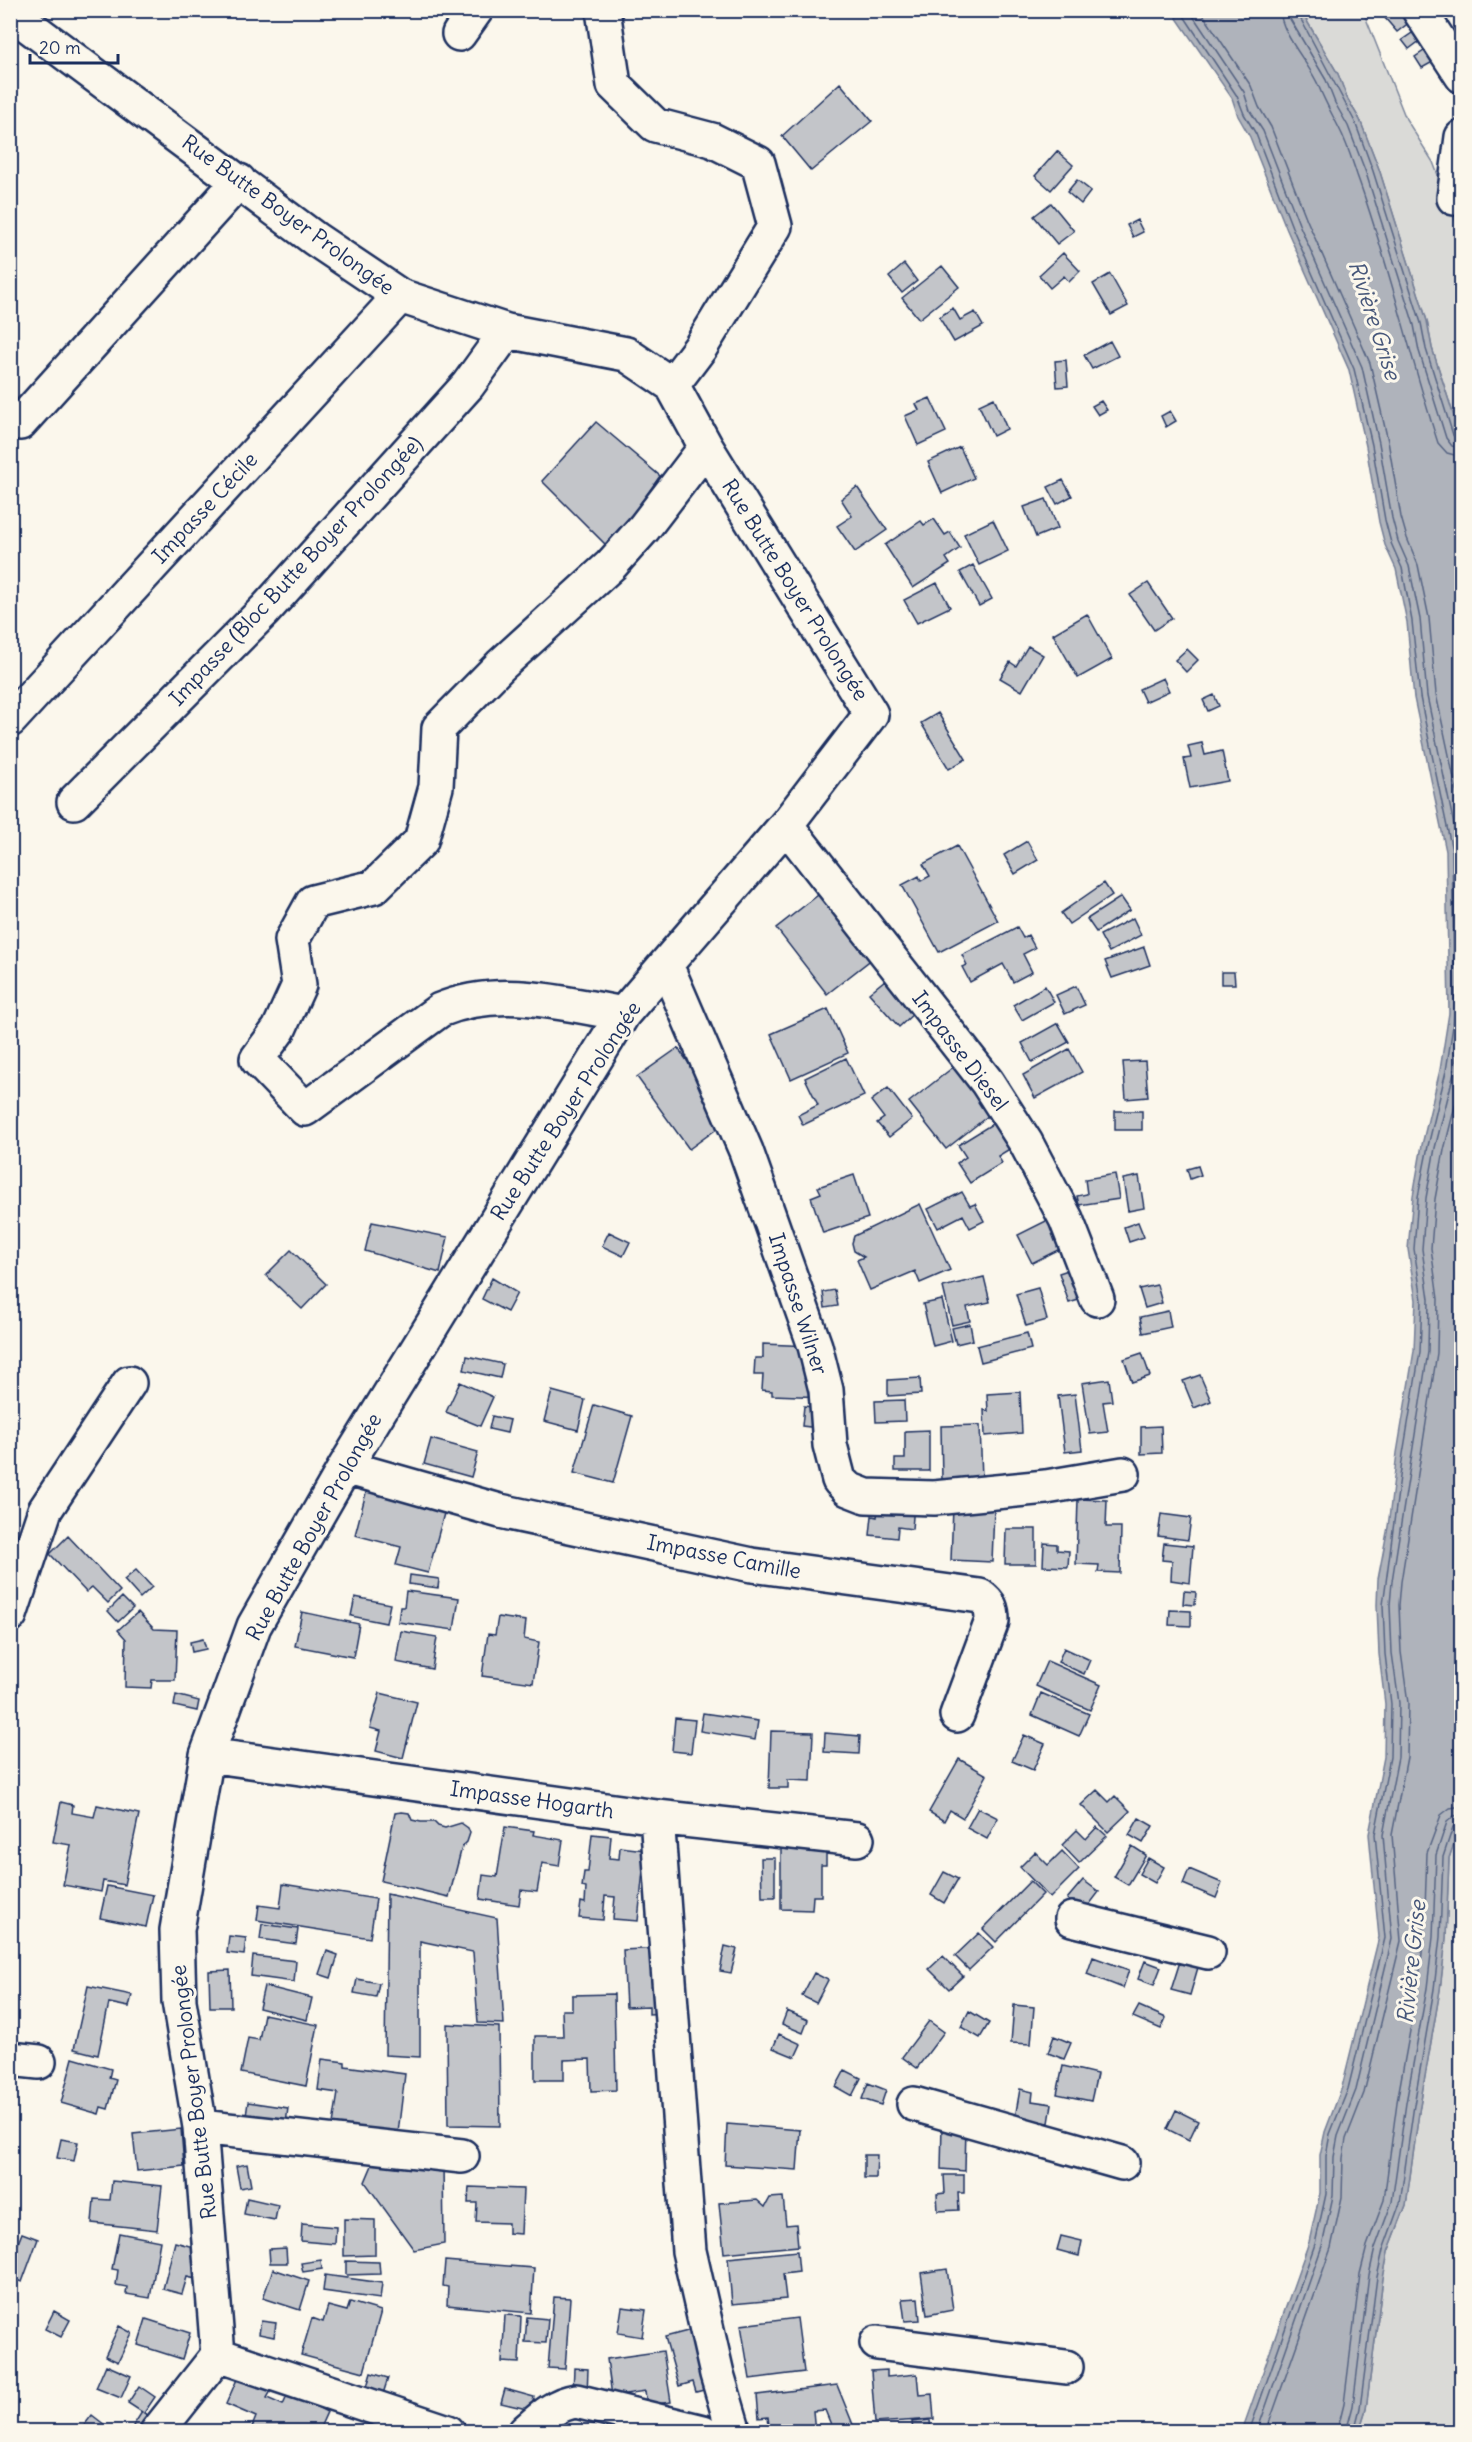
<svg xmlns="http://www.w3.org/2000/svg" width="1472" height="2442" font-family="Delius,sans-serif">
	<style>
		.green { fill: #dadad7; stroke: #7a849a; stroke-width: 1.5 }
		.water { fill: #afb3bb; stroke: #747e96; stroke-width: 1.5 }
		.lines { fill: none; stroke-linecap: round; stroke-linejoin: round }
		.shore { stroke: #566483; stroke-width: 1.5 }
		.building { fill: #c3c5c9; stroke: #1b2f5e; stroke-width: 1.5 }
		.minor-casing { stroke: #1b2f5e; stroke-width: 38 }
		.minor { stroke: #fbf7ec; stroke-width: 33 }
		.labels { text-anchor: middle; stroke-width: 6; stroke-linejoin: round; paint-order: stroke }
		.street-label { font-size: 21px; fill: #1b2f5e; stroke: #fbf7ec }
		.water-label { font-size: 22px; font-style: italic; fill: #47577a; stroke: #fbf7ec }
	</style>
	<rect width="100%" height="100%" fill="#fbf7ec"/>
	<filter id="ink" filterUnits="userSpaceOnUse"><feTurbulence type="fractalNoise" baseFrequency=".0167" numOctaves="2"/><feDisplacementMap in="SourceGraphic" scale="12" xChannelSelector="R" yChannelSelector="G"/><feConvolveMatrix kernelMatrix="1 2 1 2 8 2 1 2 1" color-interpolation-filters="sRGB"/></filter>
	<g filter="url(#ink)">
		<path class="green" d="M1301,11H1363L1406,119L1433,162L1461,235V451L1457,426L1432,348L1427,321L1379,169L1360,120L1347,98L1338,74Z
			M1461,1821V2431L1359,2432L1366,2409L1383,2278L1388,2252L1406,2205L1420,2105L1440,1990L1446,1938L1449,1858Z"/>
		<path class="water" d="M1172,11H1301L1338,74L1347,98L1360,120L1379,169L1427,321L1432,348L1457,426L1461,451L1462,1821L1449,1858L1446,1938L1440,1990L1420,2105L1406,2205L1388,2252L1383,2278L1366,2409L1359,2431H1242L1309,2242L1320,2193V2155L1325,2132L1342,2087L1379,1937L1369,1834L1384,1757L1385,1704L1379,1654L1377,1605L1378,1579L1388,1527L1397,1453L1414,1351L1416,1300L1408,1249L1413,1196L1422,1145L1440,1070L1449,1013L1446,851L1414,698L1407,622L1396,569L1385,545L1379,522L1366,446L1349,370L1287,230L1250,137L1238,116L1232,98Z"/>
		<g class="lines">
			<path class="shore" d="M1180,10L1237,96L1244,114L1256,134L1292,227L1354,369L1372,445L1385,520L1391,543L1402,568L1412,621L1420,697L1452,851L1455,1013L1446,1071L1428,1146L1418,1197L1414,1249L1422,1300L1420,1352L1403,1454L1383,1605L1385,1654L1391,1704L1390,1757L1375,1834L1385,1938L1348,2089L1330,2134L1326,2156V2194L1315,2244L1249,2432
				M1189,10L1244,92L1250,111L1263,131L1299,224L1362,367L1379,443L1392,518L1398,541L1409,566L1420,619L1427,696L1459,849L1462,943
				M1200,10L1251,86L1259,107L1271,127L1307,220L1370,363L1388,441L1401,517L1407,538L1418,565L1429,618L1436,694L1462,816
				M1280,10C1281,35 1310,64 1319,87C1325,102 1332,114 1339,128C1347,143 1352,160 1357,175C1389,263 1409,354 1438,443L1447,453L1462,457
				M1289,10L1290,19L1326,80L1335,103L1348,126L1366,173L1414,325L1419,351L1446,438L1452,446L1462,448
				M1296,10L1355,122L1373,171L1421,323L1426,349L1453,435L1456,439L1462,440
				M1257,2432L1322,2246L1333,2196L1334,2157L1338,2136L1356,2090L1392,1939L1383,1835L1398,1757L1399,1703L1392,1653L1390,1605L1392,1581L1428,1352L1429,1299L1422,1249L1426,1198L1435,1148L1454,1073L1462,1021
				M1266,2432L1331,2248L1342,2197L1343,2158L1346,2139L1364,2093L1401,1941L1392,1835L1407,1757L1408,1703L1401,1652L1399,1605L1401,1582L1437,1353L1438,1299L1431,1248L1435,1199L1444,1150L1462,1078
				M1337,2432L1344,2404L1360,2274L1367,2246L1384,2200L1397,2102L1418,1987L1424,1936L1427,1853L1441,1815L1450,1808L1462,1806
				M1346,2432L1353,2406L1369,2275L1375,2248L1392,2202L1406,2103L1427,1988L1433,1937L1436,1855L1447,1822L1454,1816L1462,1815
				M1354,2432L1360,2408L1377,2277L1383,2250L1400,2203L1414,2105L1434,1989L1440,1937L1443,1857L1453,1827L1462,1823"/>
		</g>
		<path class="building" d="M1394,10H1409L1415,18L1397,32L1385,18Z
			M1415,31L1421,40L1409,49L1402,40Z
			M1430,47L1438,59L1422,68L1415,57Z
			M840,83L872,121L811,171L782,136Z
			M1057,151L1073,165L1051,190L1035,176Z
			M1077,180L1091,191L1081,204L1067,192Z
			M1051,203L1074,231L1057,244L1034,216Z
			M1137,220L1143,232L1133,237L1127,225Z
			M1063,253L1080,271L1069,282L1064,276L1050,288L1039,275Z
			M904,264L917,281L902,293L889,277Z
			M942,266L959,287L919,319L902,298Z
			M1110,274L1128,306L1111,315L1093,284Z
			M953,308L960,320L975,312L983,326L954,342L939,317Z
			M1110,341L1118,356L1092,369L1084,355Z
			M1066,360L1068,386L1057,387L1055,361Z
			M930,398L946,432L918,445L905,416L919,410L916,404Z
			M994,398L1007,429L993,436L979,405Z
			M1101,401L1107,410L1098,415L1092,406Z
			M1170,411L1176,421L1166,427L1161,416Z
			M596,422L660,476L609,548L542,481Z
			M960,447L974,478L942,493L928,462Z
			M1063,480L1072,496L1057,504L1048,487Z
			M857,487L887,530L855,552L837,526L852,516L841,499Z
			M1046,499L1058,528L1036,537L1024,507Z
			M934,519L945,535L950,532L960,548L946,558L950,564L913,588L885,545L921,521L924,525Z
			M993,520L1008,551L979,565L964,534Z
			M973,565L992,599L979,606L960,572Z
			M937,583L950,607L917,623L904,600Z
			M1148,583L1172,618L1154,630L1130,595Z
			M1087,614L1112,659L1078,678L1053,634Z
			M1028,646L1043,655L1022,691L1000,678L1010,662L1016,666Z
			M1187,649L1198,660L1186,672L1175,660Z
			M1163,678L1169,691L1145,702L1139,689Z
			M1214,695L1219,706L1208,711L1203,700Z
			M938,713L966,759L949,769L921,723Z
			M1202,743L1205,755L1222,751L1228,781L1190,788L1184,759L1191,758L1188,746Z
			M1027,841L1038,860L1015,874L1004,855Z
			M957,846L998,921L939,952L902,885L919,876L921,881L930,876L923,864Z
			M1104,883L1112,895L1069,924L1061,913Z
			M822,892L873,958L827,994L776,928Z
			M1121,897L1130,910L1096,932L1087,919Z
			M1133,918L1141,935L1109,952L1100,935Z
			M1017,927L1023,938L1028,935L1035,948L1023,954L1032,972L1013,982L1003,964L970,982L962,967L967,965L962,955Z
			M1144,947L1150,965L1112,978L1105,961Z
			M1221,972H1234L1235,984H1221Z
			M885,980L914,1013L899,1027L869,993Z
			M1045,986L1054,1002L1022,1020L1013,1005Z
			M1076,986L1085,1005L1065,1014L1056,995Z
			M828,1009L848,1053L791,1079L771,1034Z
			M1058,1023L1069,1042L1032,1062L1022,1043Z
			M678,1048L729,1120L689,1149L637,1077Z
			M1069,1049L1082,1072L1035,1098L1023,1075Z
			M846,1058L864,1096L803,1125L798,1115L818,1105L805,1078Z
			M961,1061L998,1108L946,1149L909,1102Z
			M1145,1061L1148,1097L1126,1099L1123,1062Z
			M888,1088L912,1119L889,1137L877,1123L884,1118L871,1101Z
			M1115,1111H1142V1130H1115Z
			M1005,1116L1021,1142L998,1156L1002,1163L970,1183L957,1163L966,1157L958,1145Z
			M1198,1166L1201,1175L1190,1179L1187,1169Z
			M1115,1174L1119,1199L1079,1205L1077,1196L1087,1194L1085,1179Z
			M854,1175L868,1218L823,1233L811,1197L821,1193L818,1187Z
			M1139,1176L1144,1208L1128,1211L1123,1179Z
			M962,1192L970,1206L975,1204L984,1221L970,1228L963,1215L938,1228L928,1209Z
			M920,1204L950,1270L920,1283L915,1271L870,1290L857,1260L864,1257L854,1251L852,1243L854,1236Z
			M1058,1215L1072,1243L1032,1263L1018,1235Z
			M372,1222L448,1237L440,1273L365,1251Z
			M1138,1222L1144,1237L1129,1242L1124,1227Z
			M609,1232L630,1242L623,1256L602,1246Z
			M291,1250L326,1284L302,1309L266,1275Z
			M1080,1266L1091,1296L1069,1303L1059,1273Z
			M984,1277L990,1302L967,1307L970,1321L952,1325L943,1287Z
			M492,1278L517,1293L507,1312L482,1299Z
			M1157,1285L1162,1303L1145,1308L1139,1289Z
			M1038,1288L1047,1320L1026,1326L1016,1294Z
			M835,1290L838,1306L825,1308L823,1292Z
			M942,1300L952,1341L933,1346L923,1304Z
			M1168,1311L1171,1327L1143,1333L1140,1317Z
			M970,1324L973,1340L956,1344L952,1328Z
			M1027,1333L1031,1349L981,1362L977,1346Z
			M763,1344L812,1346L825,1397L772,1395V1391L762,1390L763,1375H754L755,1358H763Z
			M1142,1353L1150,1376L1132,1382L1124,1359Z
			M467,1356L503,1364L500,1378L464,1370Z
			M1200,1375L1211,1401L1194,1408L1183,1381Z
			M920,1378L921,1394L888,1396V1380Z
			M1109,1379L1112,1401L1103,1402L1108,1432L1090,1434L1082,1383Z
			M460,1382L493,1397L480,1426L446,1412Z
			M552,1391L585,1400L578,1430L544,1421Z
			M1020,1392L1022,1433L985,1436L984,1410L988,1411L987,1394Z
			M1075,1394L1082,1450L1065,1452L1058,1396Z
			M904,1400L905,1421L876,1422L875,1401Z
			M594,1405L632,1416L613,1483L574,1473Z
			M804,1406L820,1408L818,1428L802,1426Z
			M492,1416L510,1420L507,1433L489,1429Z
			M980,1425L982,1479L942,1480L941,1426Z
			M1161,1426L1162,1453L1141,1454V1427Z
			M929,1430V1471H895V1459H905V1431Z
			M431,1439L478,1452L471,1477L424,1464Z
			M368,1485L446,1506L428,1573L396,1565L401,1547L355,1535Z
			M1078,1499L1107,1500L1106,1527H1121L1120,1573L1098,1572L1099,1565L1076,1564Z
			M879,1501L914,1504L912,1529L898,1527L897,1538L870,1535L872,1516L877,1517Z
			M953,1508L994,1509L992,1562L951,1560Z
			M1161,1514L1191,1518L1188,1540L1158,1536Z
			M1006,1529H1036V1564H1005Z
			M68,1536L120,1591L108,1603L92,1587L86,1592L50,1554Z
			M1044,1543L1057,1544V1550L1069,1551L1068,1567L1043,1566Z
			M1164,1543L1193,1546L1190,1583L1171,1580L1172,1561L1162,1560Z
			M136,1570L152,1587L140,1598L124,1580Z
			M410,1575L439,1579L438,1588L409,1584Z
			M406,1591L459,1598L454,1630L398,1622L400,1607H404Z
			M1184,1591L1196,1592L1195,1605L1183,1604Z
			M122,1597L133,1608L118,1622L108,1611Z
			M355,1597L390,1604L386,1623L351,1616Z
			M1170,1610L1191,1611V1626L1169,1625Z
			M138,1612L154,1629L177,1630L175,1680H152L151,1688L125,1687L126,1639L118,1630Z
			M302,1612L359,1624L353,1657L295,1646Z
			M498,1617L526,1621L524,1639L539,1642L533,1683L482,1676L488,1634L495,1635Z
			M401,1631L437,1637L432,1669L396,1662Z
			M203,1639L206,1649L192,1652L190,1642Z
			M1064,1648L1090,1660L1084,1674L1058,1662Z
			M1047,1661L1101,1685L1090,1710L1036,1686Z
			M380,1693L417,1702L403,1758L376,1751L381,1731L370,1728Z
			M1041,1693L1089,1714L1079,1736L1032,1715Z
			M176,1695L199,1701L197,1711L174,1706Z
			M703,1713L758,1721L755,1740L700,1731Z
			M675,1718L695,1720L691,1753L672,1751Z
			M771,1731L813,1732L811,1781L788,1780V1788H769Z
			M825,1733L860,1736L859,1754L824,1752Z
			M1024,1735L1045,1744L1033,1770L1012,1761Z
			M959,1759L987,1775L963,1818L950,1810L944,1821L929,1812Z
			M1097,1790L1109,1802L1115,1796L1130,1811L1108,1832L1081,1805Z
			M61,1802L73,1805L72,1813L94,1817L97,1805L139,1814L124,1885L103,1881L101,1892L63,1885L71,1845L53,1842Z
			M978,1808L998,1818L987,1839L967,1828Z
			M402,1812L409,1813L412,1820L421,1822H434L438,1826L445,1828L461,1823L468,1828L470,1833L467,1842L462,1847L449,1897L381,1881L395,1813Z
			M1139,1818L1153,1826L1143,1843L1129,1835Z
			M505,1827L534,1831L533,1835L563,1840L559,1866L542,1863L537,1892L521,1890L519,1905L480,1899L483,1875L497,1877Z
			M1097,1827L1107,1836L1079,1863L1062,1845L1077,1830L1086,1839Z
			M592,1834L611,1836L609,1858L619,1859L620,1847L645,1850L638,1921L613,1919L615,1897L605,1896L603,1920L579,1918L581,1902L585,1903L586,1888L582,1887L584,1872H588Z
			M781,1846L826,1847V1865H821V1896H813L812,1910L781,1909Z
			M1132,1846L1146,1855L1128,1885L1114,1877Z
			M1062,1851L1079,1869L1050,1898L1020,1867L1035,1852L1048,1865Z
			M761,1858H775V1897H762Z
			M1148,1858L1164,1867L1155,1883L1139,1874Z
			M1189,1869L1222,1883L1216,1898L1183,1884Z
			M944,1872L958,1879L944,1903L931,1895Z
			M1083,1880L1099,1892L1083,1913L1067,1899Z
			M1030,1881L1043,1894L996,1942L983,1929Z
			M283,1884L376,1899L370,1938L257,1920L259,1905L280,1908Z
			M107,1886L153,1895L146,1927L100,1918Z
			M387,1894L497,1918L504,2024L478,2023L473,1952L420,1941V2057L385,2055Z
			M262,1924L298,1929L296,1944L260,1939Z
			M979,1933L993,1947L969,1970L955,1956Z
			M229,1936L246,1938L244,1955L227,1953Z
			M725,1946L737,1949L731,1973L720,1971Z
			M660,1948L664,2013L649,2014V2006L626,2007L623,1950Z
			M327,1951L338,1955L331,1978L319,1974Z
			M1183,1952L1201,1957L1190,1995L1171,1990Z
			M253,1956L296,1961L294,1982L251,1976Z
			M943,1956L963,1976L949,1989L929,1969Z
			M1093,1957L1129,1970L1123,1988L1087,1974Z
			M1145,1961L1161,1967L1154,1985L1138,1979Z
			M230,1970L231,2007H210L209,1971Z
			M814,1973L828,1980L816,2003L802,1996Z
			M357,1979L379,1983L376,1997L354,1993Z
			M88,1986L132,1995L129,2007L109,2003L98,2055L74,2049Z
			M264,1986L312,1998L307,2020L259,2008Z
			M614,1994L616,2090L591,2091L590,2059L564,2060V2080H535V2036H563L562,2010H572V1995Z
			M1014,2005L1034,2007L1031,2044L1011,2043Z
			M1139,2006L1166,2018L1161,2029L1133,2017Z
			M787,2011L808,2020L803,2033L782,2024Z
			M969,2011L989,2023L980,2038L961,2027Z
			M264,2014L318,2025L306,2086L241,2073L248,2038L259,2040Z
			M929,2021L944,2032L917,2068L902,2057Z
			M447,2024L499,2027L500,2126L448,2125Z
			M779,2034L801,2044L795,2057L773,2048Z
			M1054,2036L1071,2043L1064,2059L1048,2053Z
			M73,2058L111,2069L109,2078L116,2080L108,2109L101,2107L99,2114L61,2103Z
			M322,2059L345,2062V2066L405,2074L398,2133L333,2124L338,2093L318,2090Z
			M1063,2066L1097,2074L1091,2101L1057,2094Z
			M845,2070L861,2078L852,2096L836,2087Z
			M868,2083L886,2090L881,2105L862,2099Z
			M1020,2089L1033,2092L1032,2101L1052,2104L1049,2123L1015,2118Z
			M248,2102L288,2108L286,2123L246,2116Z
			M1176,2110L1198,2121L1189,2140L1167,2129Z
			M727,2124L800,2130L797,2170L725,2165Z
			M942,2124L966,2125L965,2171L941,2169Z
			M181,2129L184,2166L137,2171L133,2134Z
			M61,2139L78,2142L74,2161L57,2158Z
			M864,2155H877L876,2178H864Z
			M376,2156L443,2163L444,2244L414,2250L365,2182Z
			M247,2164L251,2186L240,2188L236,2166Z
			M944,2175H964V2193H958L959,2210L938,2211L937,2194L945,2193Z
			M112,2181L162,2186L157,2230L92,2223L94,2199L110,2200Z
			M469,2187L523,2189L521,2234L508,2233V2223L476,2222L477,2203H468Z
			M783,2197L786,2225L796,2224L798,2246L724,2253L719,2203L757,2200L765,2207L770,2198Z
			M247,2198L278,2205L275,2220L244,2214Z
			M344,2219L375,2220V2255L344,2256Z
			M302,2224L336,2227L335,2244L301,2241Z
			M22,2233L38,2239L22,2282L10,2278V2263Z
			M119,2233L160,2241L150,2298L126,2294L127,2287L116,2285L118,2270L112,2269Z
			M1061,2236L1082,2241L1079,2256L1057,2250Z
			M175,2242L208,2251L200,2280L187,2277L182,2294L163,2289Z
			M286,2248L287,2263H270L269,2249Z
			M797,2251L799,2272L783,2274L786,2299L732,2304L728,2258Z
			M321,2260L322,2269L303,2272L301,2263Z
			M346,2261L379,2262L380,2274L346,2275Z
			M445,2261L534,2268L531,2313L447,2305L448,2287L443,2286Z
			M273,2269L309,2281L300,2310L263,2298Z
			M947,2269L953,2310L927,2315L921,2273Z
			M325,2275L382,2283L380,2299L323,2291Z
			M554,2297L570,2298L565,2369L548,2368Z
			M918,2298L920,2320L905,2321L902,2299Z
			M350,2302L381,2311L364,2372L301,2355L312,2318L323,2322L328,2306L347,2311Z
			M622,2307L646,2310L642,2337L618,2333Z
			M54,2311L70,2320L61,2337L45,2329Z
			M505,2315L521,2316L519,2363L502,2362Z
			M527,2317L548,2319L546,2343L525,2342Z
			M797,2318L804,2372L750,2379L741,2325Z
			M146,2319L190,2333L182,2359L138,2345Z
			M261,2321L276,2323L274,2337L259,2334Z
			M119,2326L132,2333L118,2362L105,2356Z
			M699,2328L715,2387L696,2392L693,2382L679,2386L665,2337Z
			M663,2351L671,2402L647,2405L645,2391L612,2396L607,2359Z
			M106,2365L131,2376L121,2398L96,2388Z
			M574,2368L588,2369L587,2394L573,2393Z
			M887,2370V2377L917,2374L919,2395L932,2394L934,2419L875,2423L871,2371Z
			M371,2373L388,2378L383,2394L366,2390Z
			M238,2377L254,2385L256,2382L272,2389L267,2398L283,2405L288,2394L303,2401L305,2397L314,2400L313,2405L327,2412L318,2432H250L256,2417L226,2404Z
			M837,2385L856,2432H834L825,2410L813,2411L815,2432H770L768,2417L759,2418L757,2395Z
			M139,2386L155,2397L144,2413L158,2422L141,2432L133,2426L142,2412L128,2403Z
			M505,2389L534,2397L531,2410L501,2403Z
			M92,2415L114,2432H79Z
			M930,2420L931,2432H913L912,2422Z"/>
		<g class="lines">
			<g class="minor-casing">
				<path id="minor" d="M603,10L614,85L655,125L712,140L758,163L775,226L700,348L672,385
					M1419,10L1462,76
					M10,12L315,239L400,296L507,331L626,354L672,385L706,447L871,714L786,825L623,1014L345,1467L254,1626L207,1755L177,1930L179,2001L200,2127L218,2355L157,2432
					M459,34L476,10
					M1454,198L1462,137
					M20,423L239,181
					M10,720L400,296
					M74,802L265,610L468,385L507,331
					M786,825L987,1082L1026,1143L1066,1219L1097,1299
					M666,965L746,1151L815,1346L826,1390L830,1445L839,1480L848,1489L866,1496L934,1498L1046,1487L1123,1474
					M623,1014C562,1003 499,985 440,1010L305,1109L257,1059L279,1029L299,985L292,940L313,902L374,887L421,841L436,787L439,728L501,665L611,565L644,528L706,447
					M345,1467L500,1511L752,1565L980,1596C990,1603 992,1609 992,1621L957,1715
					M10,1615L45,1510L129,1383
					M207,1755L657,1817L857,1839
					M657,1817L689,2251L717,2374L734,2432
					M1072,1919L1208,1952
					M10,2059L39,2062
					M914,2104L1122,2163
					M200,2127L462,2156
					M877,2343L1066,2367
					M218,2355L448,2432
					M525,2432C541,2418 555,2404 576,2401L703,2432"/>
			</g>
			<use href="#minor" class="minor"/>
		</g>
	</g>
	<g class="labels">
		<g class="street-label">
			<text transform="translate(288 215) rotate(36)" y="7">Rue Butte Boyer Prolongée</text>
			<text transform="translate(205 508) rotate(-47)" y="7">Impasse Cécile</text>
			<text transform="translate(296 571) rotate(-47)" y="7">Impasse (Bloc Butte Boyer Prolongée)</text>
			<text transform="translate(795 590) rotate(58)" y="7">Rue Butte Boyer Prolongée</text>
			<text transform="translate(960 1051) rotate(53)" y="7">Impasse Diesel</text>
			<text transform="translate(566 1111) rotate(-57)" y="7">Rue Butte Boyer Prolongée</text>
			<text transform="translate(798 1304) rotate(72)" y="7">Impasse Wilner</text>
			<text transform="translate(314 1527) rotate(-61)" y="7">Rue Butte Boyer Prolongée</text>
			<text transform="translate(724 1557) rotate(11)" y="7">Impasse Camille</text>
			<text transform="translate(532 1800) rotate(8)" y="7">Impasse Hogarth</text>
			<text transform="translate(194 2092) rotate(-97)" y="7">Rue Butte Boyer Prolongée</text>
		</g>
		<g class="water-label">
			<text transform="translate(1375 320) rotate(72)" y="8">Rivière Grise</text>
			<text transform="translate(1411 1962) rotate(-84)" y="8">Rivière Grise</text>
		</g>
	</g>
	<rect width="1472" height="2442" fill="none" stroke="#fbf7ec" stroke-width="36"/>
	<rect x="18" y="18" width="1436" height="2406" fill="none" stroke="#1b2f5e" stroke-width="2" filter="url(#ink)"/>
	<path d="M30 54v9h88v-9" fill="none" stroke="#1b2f5e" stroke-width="3"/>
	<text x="39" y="54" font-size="18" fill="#1b2f5e" stroke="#fbf7ec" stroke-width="4.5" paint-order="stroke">20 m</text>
</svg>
